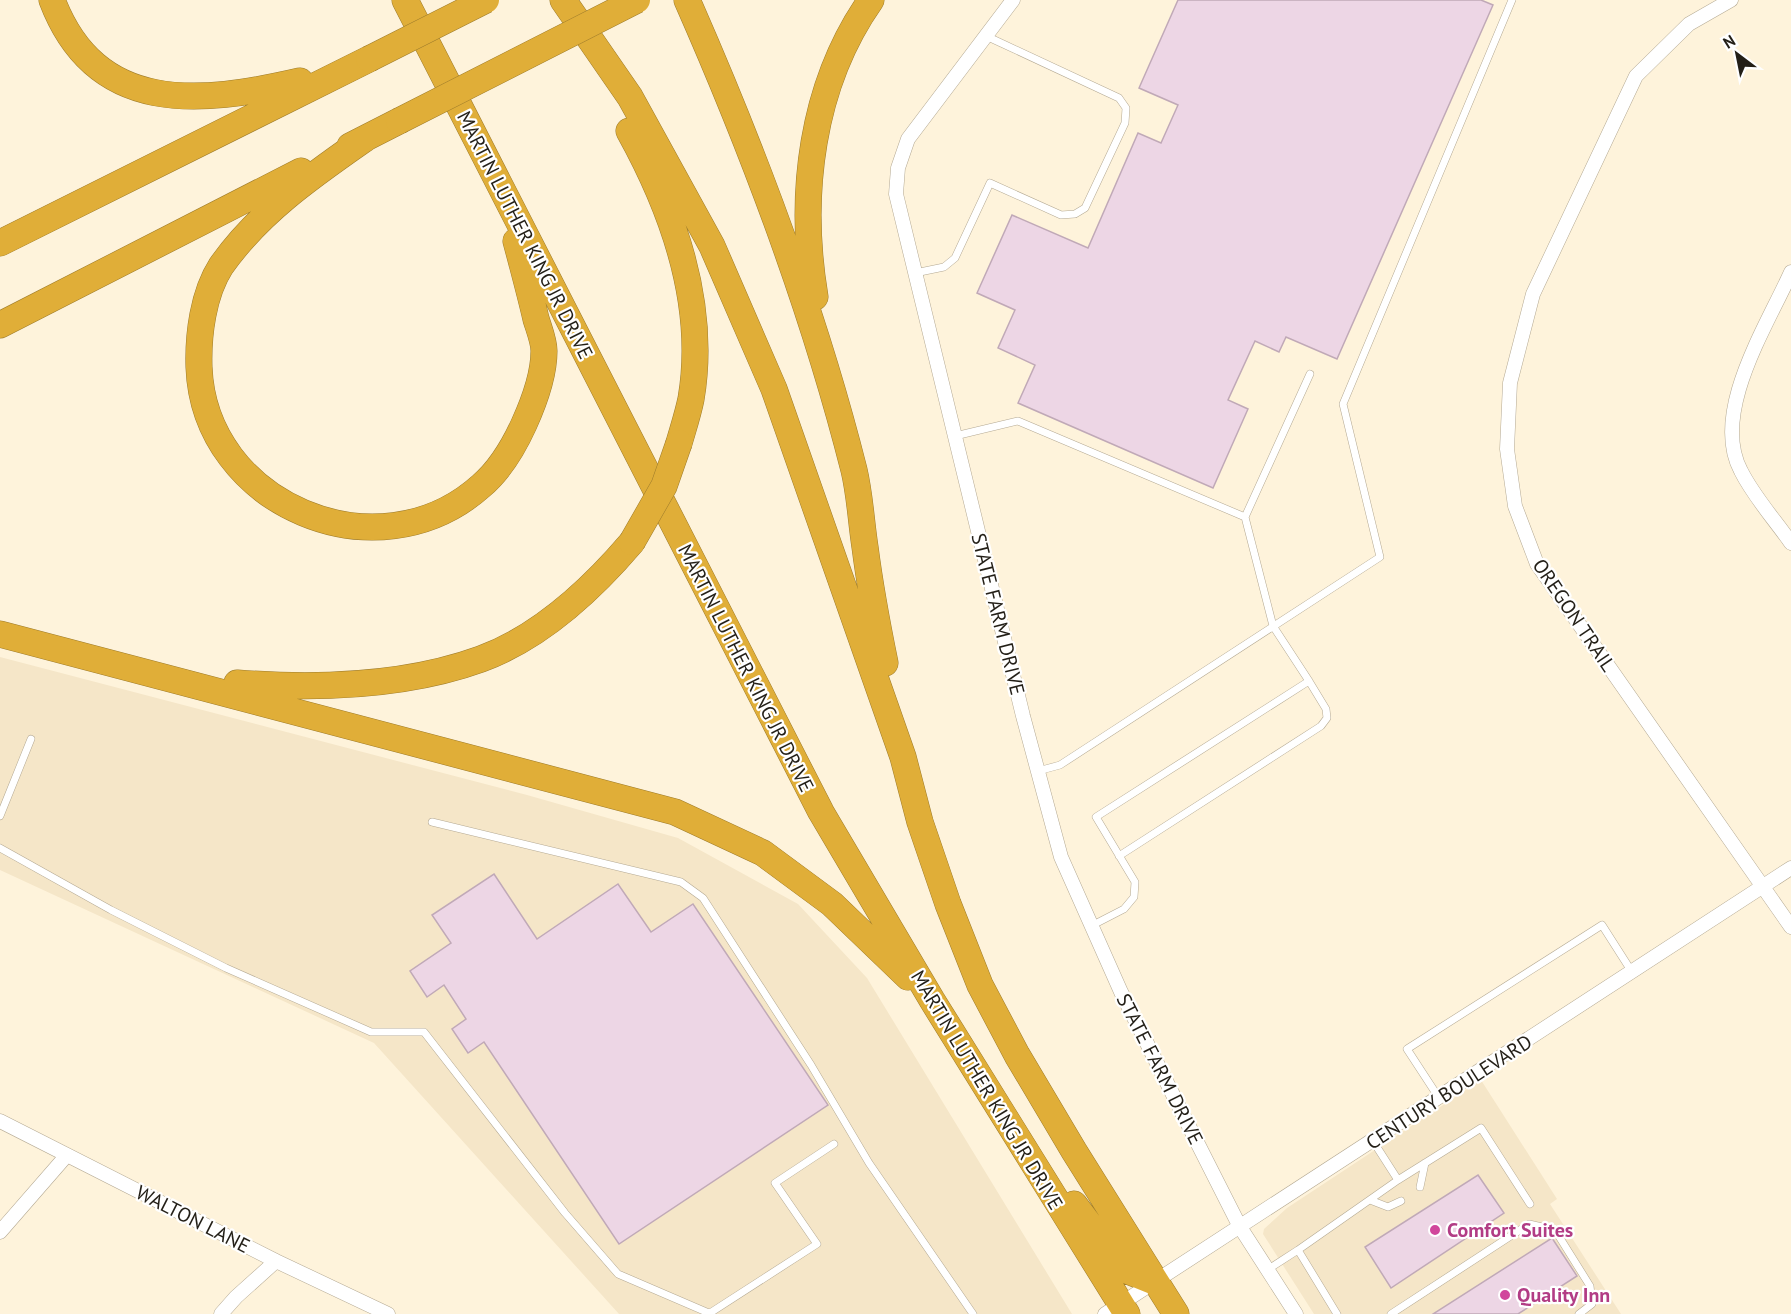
<svg xmlns="http://www.w3.org/2000/svg" width="1791" height="1314" font-family="'PT Sans',sans-serif">
	<style>
		.built { fill: #f5e6c8 }
		.building { fill: #edd6e5; stroke: #c0a9b7; stroke-width: 1.5 }
		.lines { fill: none; stroke-linecap: round; stroke-linejoin: round }
		.lane-casing { stroke: #b4a993; stroke-width: 8 }
		.street-casing { stroke: #b4a993; stroke-width: 15 }
		.highway-casing { stroke: #9e7c2c; stroke-width: 27 }
		.lane { stroke: #fff; stroke-width: 7 }
		.street { stroke: #fff; stroke-width: 14 }
		.highway { stroke: #e0ae38; stroke-width: 26 }
		.highway-bridge-casing { stroke: #9e7c2c; stroke-width: 27; stroke-linecap: butt }
		.highway-bridge { stroke: #e0ae38; stroke-width: 26 }
		.hotel-dot { fill: #d1479c; stroke: #fff; stroke-width: 2 }
		.labels { text-anchor: middle; stroke-width: 4.5; stroke-linejoin: round; paint-order: stroke }
		.street-label { font-size: 20px; fill: #231f17; stroke: #fff }
		.hotel-label { font-size: 20px; font-weight: bold; fill: #b23c85; stroke: #fff; text-anchor: start }
	</style>
	<rect width="100%" height="100%" fill="#fef3db"/>
	<path class="built" d="M0,657L527,795L678,838L798,904L867,978L1072,1314H619L374,1043L0,870Z
		M1481,1080L1557,1199L1550,1204L1621,1314H1314L1263,1234L1264,1229L1287,1208Z"/>
	<path class="building" d="M1178,0H1481L1493,5L1337,359L1286,337L1279,352L1255,341L1228,400L1248,409L1213,488L1018,403L1035,365L998,348L1015,310L977,293L1012,215L1088,248L1138,133L1161,143L1178,105L1139,88Z
		M494,874L537,939L618,884L651,932L693,904L828,1105L619,1244L484,1042L468,1053L452,1029L466,1019L444,985L427,997L410,971L451,943L432,915Z
		M1478,1175L1504,1213L1391,1288L1365,1247Z
		M1552,1238L1577,1276L1518,1314H1433Z"/>
	<g class="lines">
		<g class="lane-casing">
			<path id="lane" d="M915,273L944,267L955,258L990,183L1061,215L1075,214L1085,208L1125,123L1126,108L1119,98L986,36
				M955,436L1018,421L1245,517
				M1038,771L1060,765L1380,557L1343,404L1512,0
				M0,816L31,739
				M432,822L681,882L703,898L811,1065L869,1163L973,1314
				M0,848L111,910L226,968L371,1032H424L565,1213L618,1274L711,1314
				M1119,856L1321,726L1327,718L1326,709L1309,681
				M1091,926L1124,909L1134,897L1135,882L1096,817L1309,681L1273,626L1245,517L1310,374
				M1439,1098L1407,1049L1602,925L1632,972
				M1373,1141L1398,1180L1481,1128L1530,1204
				M1420,1187L1425,1163
				M1370,1200L1388,1207L1401,1201
				M1298,1250L1398,1180
				M1267,1270L1298,1250L1337,1314
				M710,1313L817,1244L775,1183L834,1144
				M1391,1314L1529,1224L1555,1230L1590,1286L1592,1304L1579,1314"/>
		</g>
		<g class="street-casing">
			<path id="street" d="M1013,0L908,139L898,168L896,194L1023,716L1061,857L1121,992L1240,1227L1296,1314
				M1731,0L1689,24L1636,76L1533,294L1510,383L1507,449L1515,506L1537,564L1791,927
				M1791,272C1767,326 1710,413 1741,471C1754,497 1775,520 1791,543
				M0,1121L276,1261L388,1314
				M0,1232L67,1155
				M221,1314L236,1297L276,1261
				M1105,1314L1791,868"/>
		</g>
		<g class="highway-casing">
			<path id="highway" d="M52,0C96,116 200,104 300,81
				M405,0L821,812L932,1000L1127,1314
				M563,0L630,97L712,246L774,389L903,757L920,822L948,904L980,985L1017,1055L1074,1151L1176,1314
				M687,0C754,152 813,308 854,470C860,495 861,521 865,547C870,586 877,624 885,663
				M629,131C674,212 707,305 691,399C688,414 683,429 679,443
				M366,138C313,175 259,212 221,266C203,294 198,335 199,367C204,505 378,578 481,486C500,470 514,446 524,424C534,402 544,375 544,351C544,341 539,329 536,319C530,293 523,267 516,241
				M350,146L399,121
				M0,243L369,59
				M815,297C798,195 811,85 871,0
				M0,325L301,171
				M0,634L675,812L763,853L832,904L908,977
				M237,683C317,689 404,687 481,659C541,637 592,589 632,542
				M1074,1204L1123,1269L1155,1282"/>
		</g>
		<use href="#lane" class="lane"/>
		<use href="#street" class="street"/>
		<use href="#highway" class="highway"/>
		<g class="highway-bridge-casing">
			<path id="highway-bridge" d="M369,59L486,0
				M399,121L637,0
				M632,542L664,486L679,443"/>
		</g>
		<use href="#highway-bridge" class="highway-bridge"/>
	</g>
	<g class="hotel-dot">
		<circle cx="1435" cy="1230" r="6"/>
		<circle cx="1505" cy="1295" r="6"/>
	</g>
	<g class="labels">
		<g class="street-label">
			<text transform="translate(525 235) rotate(63)" y="7">MARTIN LUTHER KING JR DRIVE</text>
			<text transform="translate(998 614) rotate(76)" y="7">STATE FARM DRIVE</text>
			<text transform="translate(1574 615) rotate(56)" y="7">OREGON TRAIL</text>
			<text transform="translate(746 668) rotate(63)" y="7">MARTIN LUTHER KING JR DRIVE</text>
			<text transform="translate(1160 1069) rotate(63)" y="7">STATE FARM DRIVE</text>
			<text transform="translate(987 1090) rotate(59)" y="7">MARTIN LUTHER KING JR DRIVE</text>
			<text transform="translate(1449 1092) rotate(-33)" y="7">CENTURY BOULEVARD</text>
			<text transform="translate(193 1219) rotate(27)" y="7">WALTON LANE</text>
		</g>
		<g class="hotel-label">
			<text x="1447" y="1237">Comfort Suites</text>
			<text x="1517" y="1302">Quality Inn</text>
		</g>
	</g>
	<g transform="translate(1737 54) rotate(328)" stroke="#ffffff" stroke-width="4.5" paint-order="stroke">
	<path d="M0-4.5L10 22L0 15L-10 22Z" fill="#231f17"/>
	<text y="-9" font-size="16" font-weight="bold" text-anchor="middle" fill="#231f17">N</text>
	</g>
</svg>
